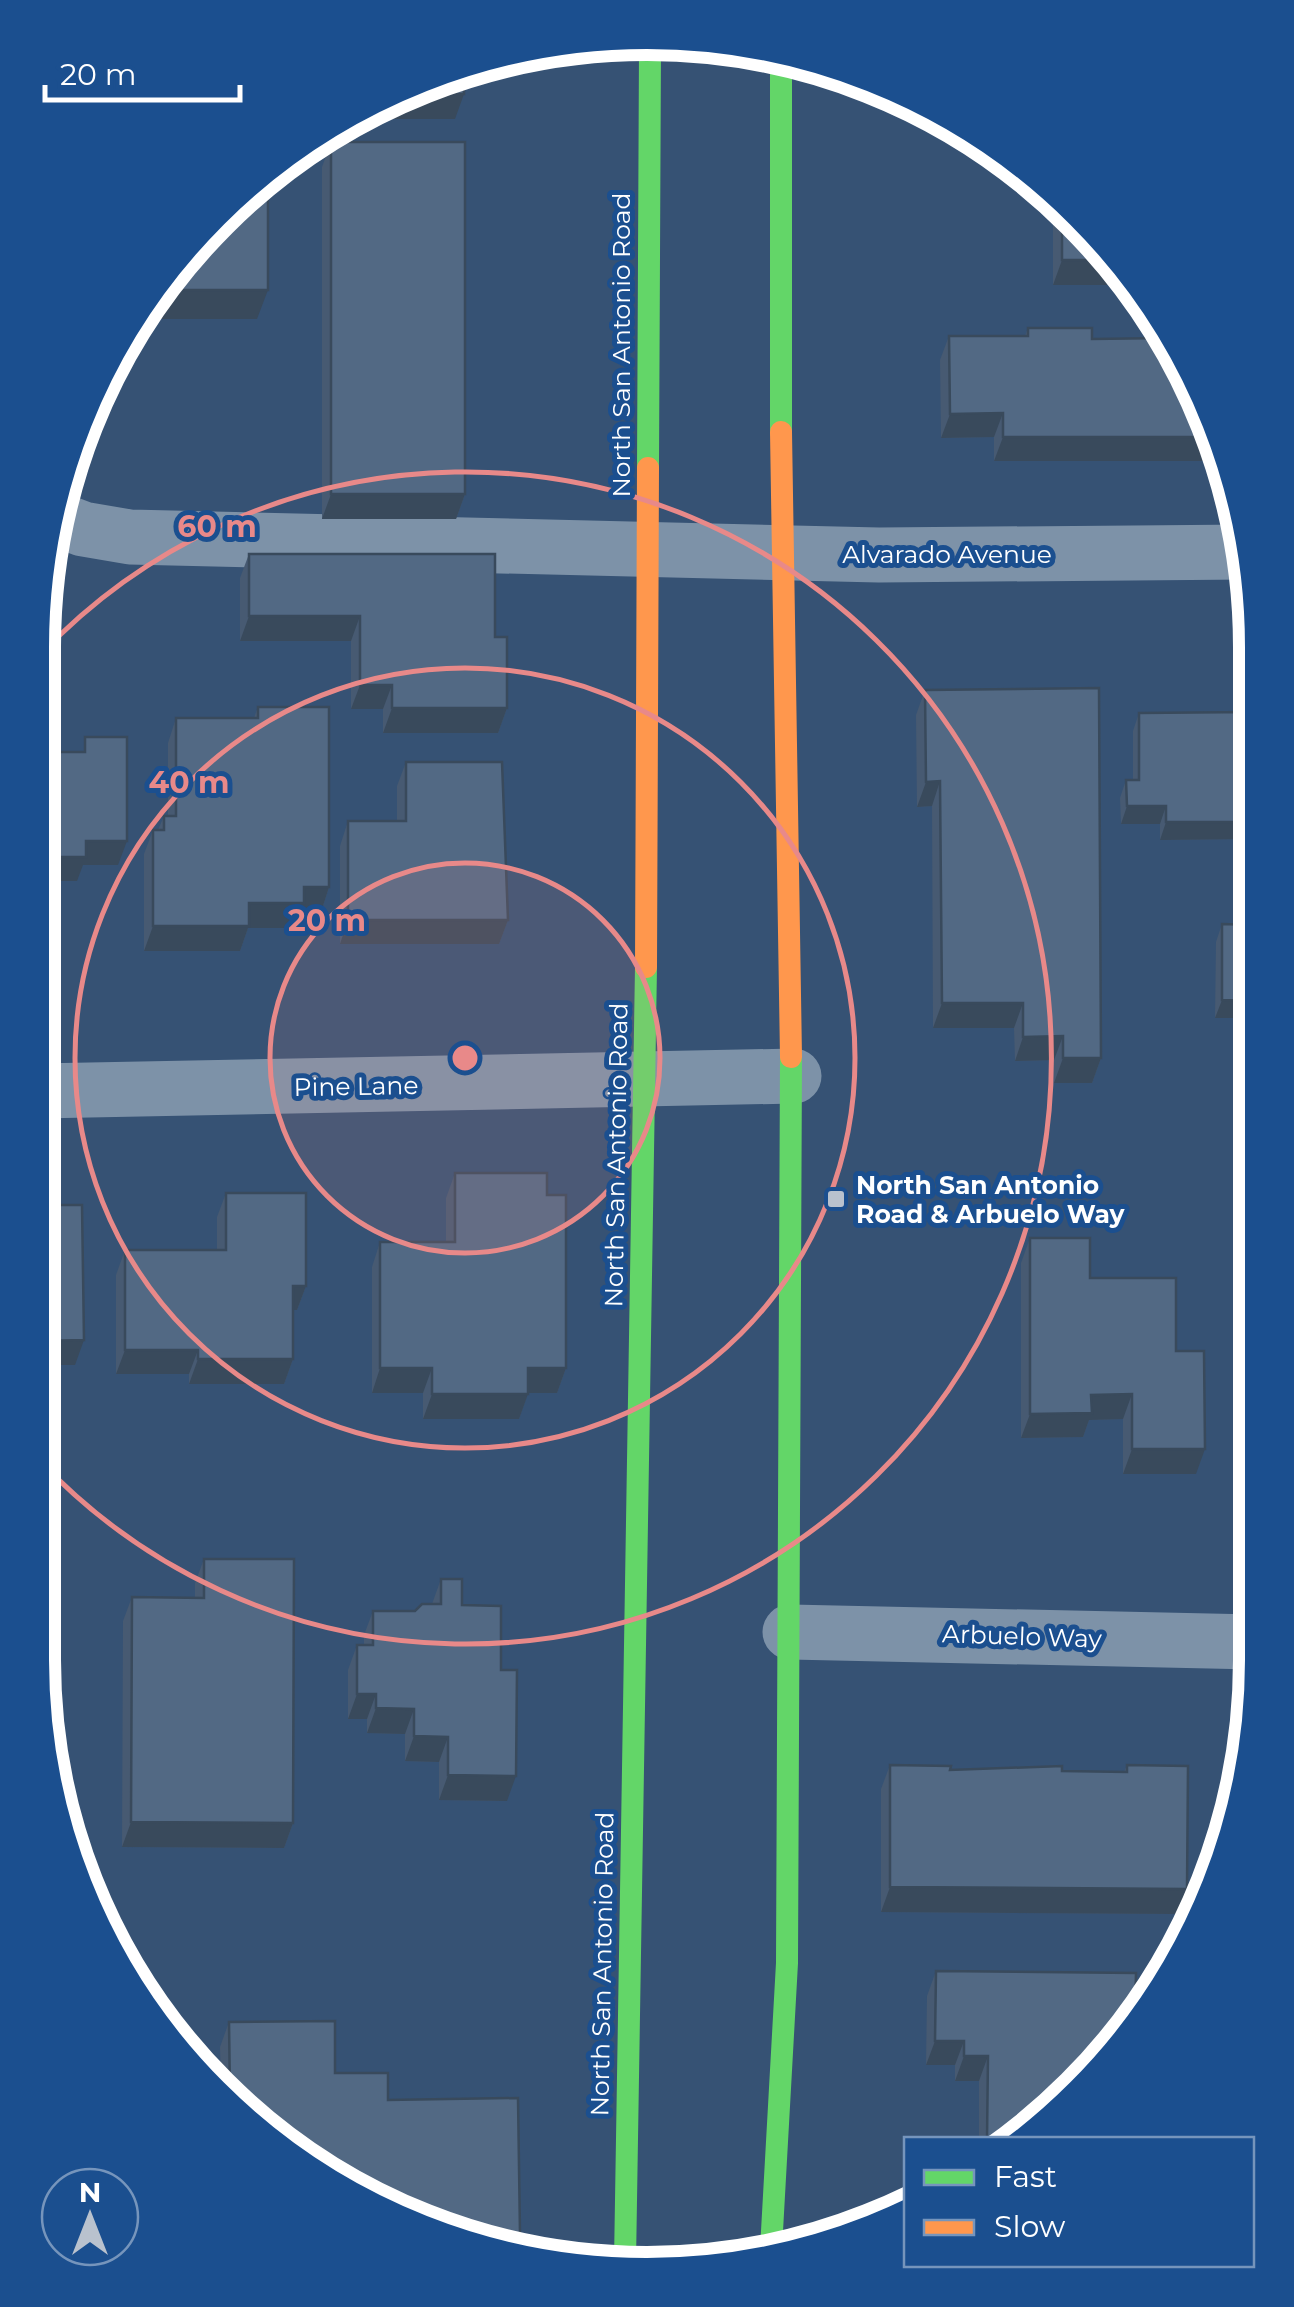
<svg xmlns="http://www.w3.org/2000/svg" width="1294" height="2307" font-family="Montserrat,sans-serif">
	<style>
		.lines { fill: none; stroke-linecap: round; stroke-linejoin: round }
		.street { stroke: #7d92a8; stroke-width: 55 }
		.fast { stroke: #63d668; stroke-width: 22 }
		.slow { stroke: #ff974d; stroke-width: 22 }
		.wall { fill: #475a72 }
		.shaded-wall { fill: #394a5c }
		.building { fill: #526984; stroke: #394a5c; stroke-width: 2.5 }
		.ring { fill: none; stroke: #e88989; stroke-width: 5 }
		.poi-dot { fill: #b9c2ce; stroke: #1b4f8f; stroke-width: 4 }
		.labels { text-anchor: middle; stroke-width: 10; stroke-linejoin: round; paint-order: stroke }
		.street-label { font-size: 25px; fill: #fff; stroke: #1b4f8f }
		.poi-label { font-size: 25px; font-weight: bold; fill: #fff; stroke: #1b4f8f; text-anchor: start }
		.rim { fill: none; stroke: #fff; stroke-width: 12 }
		.centre { fill: #e88989; stroke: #1b4f8f; stroke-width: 5 }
		.ring-label { font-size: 30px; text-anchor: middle; font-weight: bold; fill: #e88989; stroke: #1b4f8f; stroke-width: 10; stroke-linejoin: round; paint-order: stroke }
	</style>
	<rect width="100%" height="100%" fill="#365274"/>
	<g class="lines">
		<path class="street" d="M54,518L83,529L130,537L879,555L1248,552
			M38,1091L794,1076
			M790,1632L1255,1642"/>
		<path class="fast" d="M781,61V432
			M648,468L650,48
			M771,2249L787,1963L791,1057
			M625,2262L646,967"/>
		<path class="slow" d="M781,432L791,1057
			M646,967L648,468"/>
	</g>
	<path class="wall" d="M331,142L465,494L456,519H322V167Z
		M1055,199L1078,216L1134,285H1053V207Z
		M1028,328L1092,339L1226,461H994V437L941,438L940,360L949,336H1025Z
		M249,554L495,637L507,708L498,733H383V709H351V641H240V578Z
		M925,690L1101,1058L1092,1083H1054V1060L1015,1061L1014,1028H933L932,806L917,807L916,715Z
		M258,707L329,887L321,912H300L295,928H248L240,951H144V854L153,830H158L164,816H168V743L176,718H254Z
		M1252,712V839L1160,840V824H1121L1120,798L1126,780H1133V731L1139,713Z
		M406,762L508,920L499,944H340V846L348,821H397V786Z
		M1222,924L1253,925V1018H1215L1216,942Z
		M1252,1151L1254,1309H1244V1176Z
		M455,1173L547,1195L566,1368L557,1393H528L519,1419H423V1393H372V1267L380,1242H446V1198Z
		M226,1193L306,1286L297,1310H293V1359L284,1384H189V1374H116V1275L125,1250H217V1217Z
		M1030,1238L1090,1278L1176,1351L1196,1474H1123V1419L1089,1420L1083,1437L1021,1438V1263Z
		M204,1559L293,1823L284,1848L122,1847L123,1621L132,1597L195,1598V1583Z
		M441,1579L462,1605L501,1670L507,1801L439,1800V1762L405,1761V1734L367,1733V1719H348V1670L357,1645H364V1635L373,1611H415L432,1604Z
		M890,1765L950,1770L1124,1772L1127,1765L1187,1889L1178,1914L881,1912V1789Z
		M936,1971L1136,1973L1015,2140H979V2081H955V2065H926L927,1996Z
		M229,2022L388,2100L520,2234L513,2251L489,2249L308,2166L221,2085L220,2047Z"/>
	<path class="shaded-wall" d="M416,94H464L455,119H366Z
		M1062,260H1114L1134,285H1053Z
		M165,290H268L257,319H139Z
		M1003,413L994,437L941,438L950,414Z
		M1003,437H1217L1224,451L1226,461H994Z
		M331,494H465L456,519H322Z
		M249,616H360L351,641H240Z
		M360,685H392L383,709H351Z
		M392,708H507L498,733H383Z
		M940,781L932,806L917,807L926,782Z
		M1127,806H1166L1160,824H1121Z
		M1166,822H1252V839L1160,840Z
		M86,841H127L118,865H83L77,881H53L49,891H38V867Z
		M304,887H329L321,912H300L295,928H248L240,951H144L153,926L249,903Z
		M348,920H508L499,944H340Z
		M1222,1000L1253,1001V1018H1215Z
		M942,1003H1023L1014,1028H933Z
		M1063,1036L1054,1060L1015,1061L1023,1037Z
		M1063,1058H1101L1092,1083H1054Z
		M1253,1285L1254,1309H1244Z
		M293,1286H306L297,1310H284Z
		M84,1340L75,1365H38V1341Z
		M125,1350H198L189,1374H116Z
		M198,1359H293L284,1384H189Z
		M380,1368H432L423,1393H372Z
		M528,1368H566L557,1393H519Z
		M432,1394H528L519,1419H423Z
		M1132,1394L1123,1419L1089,1420L1083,1437L1021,1438L1030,1414L1091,1395Z
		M1132,1449H1205L1196,1474H1123Z
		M357,1694H376L367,1719H348Z
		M376,1708L414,1709L405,1734L367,1733Z
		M414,1736L448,1737L439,1762L405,1761Z
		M448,1775L516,1776L507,1801L439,1800Z
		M131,1822L293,1823L284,1848L122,1847Z
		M890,1887L1187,1889L1178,1914L881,1912Z
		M935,2041H964L955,2065H926Z
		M964,2056H988L979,2081H955Z
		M520,2234L513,2251L489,2249L458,2235Z"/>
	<path class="building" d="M464,71V94H416Z
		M331,142H465V494H331Z
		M268,172V290H165Z
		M1062,203L1078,216L1114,260H1062Z
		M1028,328H1092V339L1169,338L1217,437H1003V413L950,414L949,336H1028Z
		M249,554H495V637H507V708H392V685H360V616H249Z
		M1099,688L1101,1058H1063V1036L1023,1037V1003H942L940,781L926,782L925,690Z
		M39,698H58V752H85V737H127V841H86V857H58V867H38Z
		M258,707H329V887H304V903H249V926H153V830H164V816H176V718H258Z
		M1252,712V822H1166V806H1127L1126,780H1139V713Z
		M406,762H502L508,920H348V821H406Z
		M1222,924L1253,925V1001L1222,1000Z
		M1252,1151H1253L1254,1285H1253Z
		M455,1173H547V1195H566V1368H528V1394H432V1368H380V1242H455Z
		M226,1193H306V1286H293V1359H198V1350H125V1250H226Z
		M38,1205H82L84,1340L38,1341Z
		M1030,1238H1090V1278H1176V1351H1204L1205,1449H1132V1394L1091,1395L1092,1413L1030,1414Z
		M204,1559H294L293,1823L131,1822L132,1597L204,1598Z
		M38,1567H52L55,1767L38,1660Z
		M441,1579H462V1605L501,1606V1670H517L516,1776L448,1775V1737L414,1736V1709L376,1708V1694H357V1645H373V1611H415L422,1604H441Z
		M890,1765L951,1766L950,1770L1062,1766V1771L1127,1772V1765L1188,1766L1187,1889L890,1887Z
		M936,1971L1136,1973L1135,2013L1048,2119L1015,2140H987L988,2056H964V2041H935Z
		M335,2021V2073H388V2100L518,2098L520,2234L458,2235L308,2166L230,2093L229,2022Z"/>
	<circle cx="465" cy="1058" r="195" fill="#e88989" fill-opacity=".12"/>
	<g class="ring">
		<circle cx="465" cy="1058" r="195"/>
		<circle cx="465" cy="1058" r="390"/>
		<path d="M40 655A586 586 0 1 1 40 1461"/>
	</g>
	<rect class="poi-dot" x="826" y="1189" width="20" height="20" rx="5"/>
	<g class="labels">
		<g class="street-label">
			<text transform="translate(621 345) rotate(-90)" y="9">North San Antonio Road</text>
			<text x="947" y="563">Alvarado Avenue</text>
			<text transform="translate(356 1086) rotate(-1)" y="9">Pine Lane</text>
			<text transform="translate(616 1155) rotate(-89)" y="9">North San Antonio Road</text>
			<text transform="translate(1022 1636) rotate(2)" y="9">Arbuelo Way</text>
			<text transform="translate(602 1964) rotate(-89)" y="9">North San Antonio Road</text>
		</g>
		<g class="poi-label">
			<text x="856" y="1194">North San Antonio<tspan x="856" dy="29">Road &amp; Arbuelo Way</tspan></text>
		</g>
	</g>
	<path d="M0 0H1294V2307H0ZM647 55H647A592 592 0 0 1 1239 647V1660A592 592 0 0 1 647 2252H647A592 592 0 0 1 55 1660V647A592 592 0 0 1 647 55Z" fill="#1b4f8f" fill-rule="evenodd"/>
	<path class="rim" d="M647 55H647A592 592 0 0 1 1239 647V1660A592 592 0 0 1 647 2252H647A592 592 0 0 1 55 1660V647A592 592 0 0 1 647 55Z"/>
	<circle cx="465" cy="1058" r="15" class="centre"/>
	<g class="ring-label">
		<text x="217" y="537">60 m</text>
		<text x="189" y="793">40 m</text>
		<text x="327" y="931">20 m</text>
	</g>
	<rect x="904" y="2137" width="350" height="130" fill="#1b4f8f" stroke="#7695bc" stroke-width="2.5"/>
	<rect x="924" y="2170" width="50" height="15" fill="#63d668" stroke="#7695bc" stroke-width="2.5"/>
	<text x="994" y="2187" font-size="30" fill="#ffffff">Fast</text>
	<rect x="924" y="2220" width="50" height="15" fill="#ff974d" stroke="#7695bc" stroke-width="2.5"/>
	<text x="994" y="2237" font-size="30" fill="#ffffff">Slow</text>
	<g transform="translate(90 2217)"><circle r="48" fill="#1b4f8f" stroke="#7695bc" stroke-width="2.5"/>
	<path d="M0-8L18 38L0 25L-18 38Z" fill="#b9c2ce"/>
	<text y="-15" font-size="28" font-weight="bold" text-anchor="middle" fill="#ffffff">N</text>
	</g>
	<path d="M45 85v15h195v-15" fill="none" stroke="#ffffff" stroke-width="5"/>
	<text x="60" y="85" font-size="30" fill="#ffffff" stroke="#1b4f8f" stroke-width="8" paint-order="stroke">20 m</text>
</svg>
